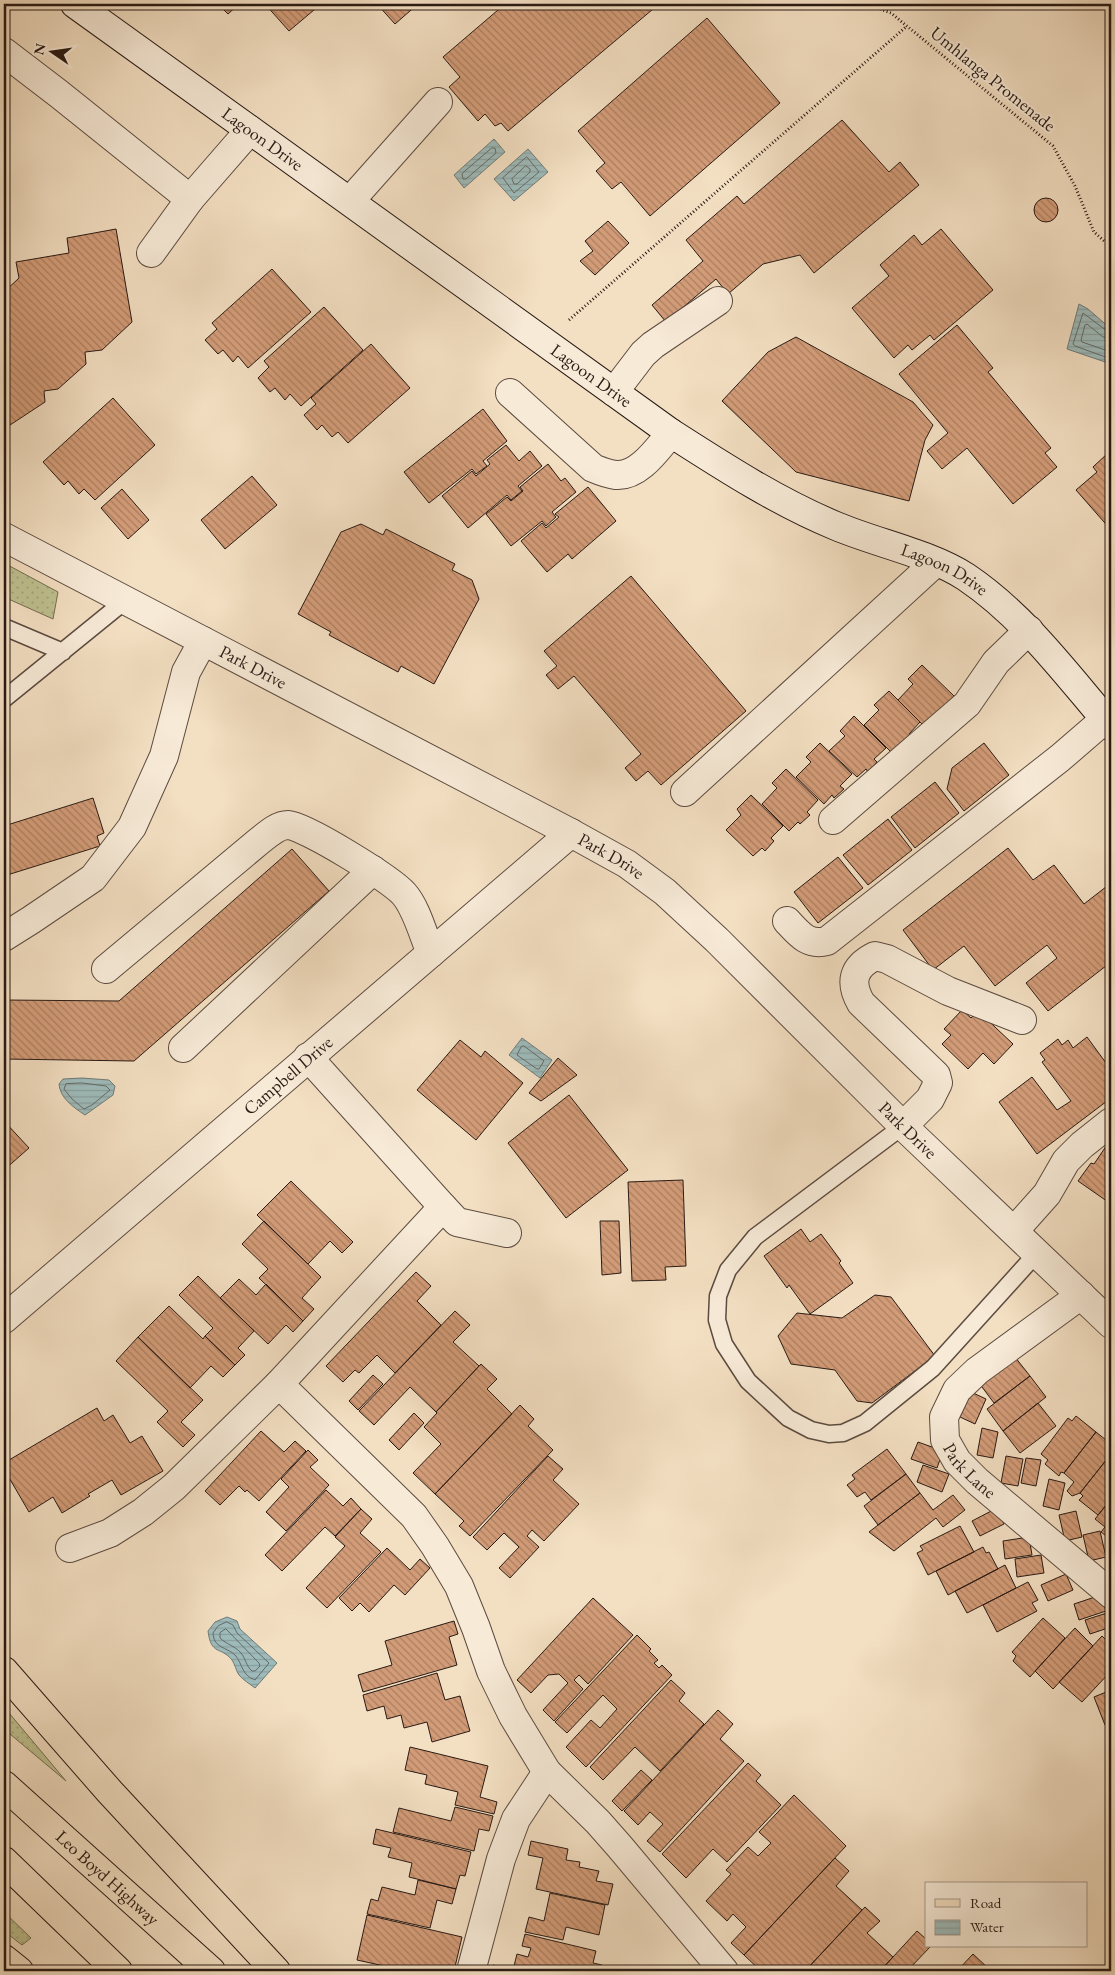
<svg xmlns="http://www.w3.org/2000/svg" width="1115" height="1975" font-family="'EB Garamond',serif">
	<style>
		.grass { fill: url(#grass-dots); stroke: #746e52 }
		.water { fill: url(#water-rules); stroke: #6f7b78 }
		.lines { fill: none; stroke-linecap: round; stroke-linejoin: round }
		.shore { stroke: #646a68; stroke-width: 1 }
		.building { fill: url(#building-back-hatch); stroke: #291a14 }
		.lane-casing { stroke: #5c4b40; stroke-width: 19 }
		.street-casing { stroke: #5c4b40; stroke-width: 30 }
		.secondary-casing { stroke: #291a14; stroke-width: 30 }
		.primary-casing { stroke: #291a14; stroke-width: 30 }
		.highway-casing { stroke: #291a14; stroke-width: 30 }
		.path { stroke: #291a14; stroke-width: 3; stroke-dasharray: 1 2.5; stroke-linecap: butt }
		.lane { stroke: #f7ead7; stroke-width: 16 }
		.street { stroke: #f7ead7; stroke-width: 28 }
		.secondary { stroke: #f7ead7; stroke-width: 28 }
		.primary { stroke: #f3dfc2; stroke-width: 28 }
		.highway { stroke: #f3dfc2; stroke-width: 28 }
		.labels { text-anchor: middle; stroke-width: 4; stroke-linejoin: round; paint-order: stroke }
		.street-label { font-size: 18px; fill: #291a14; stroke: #f7ead7 }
	</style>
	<defs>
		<pattern id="grass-dots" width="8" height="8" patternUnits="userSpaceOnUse" patternTransform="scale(1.25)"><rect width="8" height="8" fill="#bfc190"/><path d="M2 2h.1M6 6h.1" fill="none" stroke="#a4a57b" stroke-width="1.8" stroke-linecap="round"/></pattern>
		<pattern id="water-rules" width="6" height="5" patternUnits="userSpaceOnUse" patternTransform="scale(1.25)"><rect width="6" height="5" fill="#9ebbbb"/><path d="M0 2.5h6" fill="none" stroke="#88a0a0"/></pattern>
		<pattern id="building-back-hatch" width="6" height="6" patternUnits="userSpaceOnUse" patternTransform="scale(1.25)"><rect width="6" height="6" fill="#d39c78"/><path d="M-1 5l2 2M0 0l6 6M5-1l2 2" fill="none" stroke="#ab7e61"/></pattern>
	</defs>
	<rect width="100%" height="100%" fill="#f3dfc2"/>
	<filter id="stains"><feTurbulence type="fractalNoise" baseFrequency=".004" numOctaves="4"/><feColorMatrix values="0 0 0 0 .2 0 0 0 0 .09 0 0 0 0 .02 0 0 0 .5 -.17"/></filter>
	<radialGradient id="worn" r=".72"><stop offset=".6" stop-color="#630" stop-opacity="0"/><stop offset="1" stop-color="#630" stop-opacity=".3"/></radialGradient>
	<path class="grass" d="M4,563L58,592L53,619L4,597Z
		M4,1707L66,1781L4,1729Z
		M4,1912L31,1938L22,1945L4,1931Z"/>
	<path class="water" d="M494,139L505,152L464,188L454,175Z
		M528,149L548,172L514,201L494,179Z
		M1079,304L1088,309L1111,329V364L1067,349Z
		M522,1038L552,1060L540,1078L509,1055Z
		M82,1078L109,1080L115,1086L113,1095L85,1115C73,1107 60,1098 59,1084L63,1079Z
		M227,1617L237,1621L240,1629L277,1663L255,1688C250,1684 243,1680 239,1675C236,1671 235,1664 232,1660C221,1646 211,1656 208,1631L215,1622Z"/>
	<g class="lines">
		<path class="shore" d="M492,148H495L496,153L466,179H463L462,174Z
			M527,157L539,172L514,193L503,178Z
			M526,166L530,169V172L517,184H514L512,179Z
			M1111,332L1107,331L1083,313L1073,344L1075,346L1111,359
			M1111,338L1103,337L1087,324L1085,325L1081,340L1082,342L1111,352
			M524,1046L544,1061L539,1069H537L517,1055L521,1047Z
			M82,1083L106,1086L110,1090L92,1105L84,1109L72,1099L64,1089L66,1084Z
			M227,1622L233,1625L237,1633L269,1663L255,1680C241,1675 243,1664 235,1655C229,1649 219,1648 215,1641C214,1639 213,1635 213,1633L218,1626Z
			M226,1629L259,1663L260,1666L255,1671H252C246,1666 246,1659 241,1653C235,1646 226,1644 220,1638V1633Z"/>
	</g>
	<path class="building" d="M218,4H239L228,14Z
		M265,4H321L289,31Z
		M377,4H418L395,24Z
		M505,4H659L508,131L501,123L495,126L485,114L478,121L449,87L460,77L443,57Z
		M707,18L780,103L650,216L621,182L612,189L596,171L605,163L578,131Z
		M842,120L889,172L900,162L919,185L814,273L800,255L763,264L728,294L716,279L666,322L652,305L703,261L686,240L737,196L744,204Z
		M1034 210a12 12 0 1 1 24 0a12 12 0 1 1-24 0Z
		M608,221L629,243L595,275L580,261L593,251L585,241Z
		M116,229L132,322L102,350L85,352L86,364L58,389L44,391L45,402L7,427L4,422V292L19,278L16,262L69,253L67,238Z
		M941,229L993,290L934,340L930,335L912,350L908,345L894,358L852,308L889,276L880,265L914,235L922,245Z
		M272,269L311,312L248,368L238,356L233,362L223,350L218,354L205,340L217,329L212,323Z
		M324,307L363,350L301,406L290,394L285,400L275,388L270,392L258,378L269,367L264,361Z
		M957,325L993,368L988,372L1051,448L1045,453L1057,467L1013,504L967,448L942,469L927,451L948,433L899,374Z
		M796,337L913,402L933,425L925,440L909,501L796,472L722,401L768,352Z
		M371,344L410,388L348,443L338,432L332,437L322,425L317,430L304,415L316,404L311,398Z
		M113,398L155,445L95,500L84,489L79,494L68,481L64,485L43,462Z
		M483,409L507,441L483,461L487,466L476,474L472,469L429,503L404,472Z
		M506,445L519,461L530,451L542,466L518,486L522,491L511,500L507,495L468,528L442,496L472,471L476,476L490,464L487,460Z
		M1108,453L1111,457V530L1076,490L1097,472L1093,467Z
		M548,464L561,481L565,478L576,492L552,512L556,517L546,526L542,521L511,546L486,514L507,497L511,501L523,491L520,487Z
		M252,476L277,505L225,549L201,520Z
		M588,487L616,521L572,559L568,554L547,572L521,541L542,523L546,528L559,517L555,514Z
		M122,489L149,520L128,539L101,508Z
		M361,524L383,535L386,529L455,564L452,570L472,580L479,599L434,684L401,666L398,672L329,635L331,632L298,614L341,532Z
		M631,576L746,711L661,785L648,771L636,781L625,768L641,754L574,676L558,689L546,675L557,666L544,651Z
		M922,665L954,696L925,727L898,700L913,684L908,679Z
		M889,691L920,722L909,734L911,737L902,746L900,743L891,752L864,725L879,710L874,705Z
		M854,716L886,748L874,759L877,762L868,772L866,769L857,777L829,751L845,736L840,731Z
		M820,743L852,774L840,786L844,789L834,798L832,795L824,804L796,777L811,762L806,757Z
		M984,743L1009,775L964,811L947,789L952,768Z
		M786,769L818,800L807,812L810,815L800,824L798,822L789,831L762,804L777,788L772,783Z
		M935,782L959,813L915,848L891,817Z
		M751,795L783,826L771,838L774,841L765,851L762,848L753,856L726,830L741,815L737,809Z
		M93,798L104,833L97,836L100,846L4,876V826Z
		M888,819L912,850L868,885L843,855Z
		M1008,848L1033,880L1054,865L1084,904L1111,883V962L1048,1011L1026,983L1057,958L1047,945L995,986L964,946L933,970L903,930Z
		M292,849L329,891L134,1061L4,1059V1000L119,1001Z
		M838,857L863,888L818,923L794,892Z
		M962,1010L971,1018L978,1011L1013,1044L994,1064L983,1053L968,1069L942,1044L951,1035L944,1029Z
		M1087,1037L1106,1063L1111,1059V1098L1037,1154L999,1102L1032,1077L1057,1110L1071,1101L1042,1062L1045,1060L1040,1053L1058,1039L1062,1045L1068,1040L1073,1048Z
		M460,1040L481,1057L485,1051L523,1083L476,1140L417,1090Z
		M558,1058L577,1075L541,1101L529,1093Z
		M569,1095L628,1170L566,1218L508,1143Z
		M4,1121L29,1148L4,1170Z
		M1111,1139V1204L1078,1181L1091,1163L1094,1164Z
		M683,1180L686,1266L665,1267L666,1280L632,1281L628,1182Z
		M291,1181L353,1242L342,1253L330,1241L308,1264L257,1215Z
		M264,1221L321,1277L302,1298L314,1309L303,1321L259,1278L268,1269L242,1244Z
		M600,1221H619L621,1273L602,1275Z
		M801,1229L810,1242L821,1234L841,1261L839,1263L853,1283L810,1314L789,1285L787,1288L764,1256Z
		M416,1272L431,1286L417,1301L441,1325L395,1373L377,1355L359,1373L355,1370L343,1382L326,1366Z
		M198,1276L254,1331L238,1348L245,1355L235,1365L205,1336L213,1328L179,1295Z
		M239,1279L256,1295L266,1284L303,1321L293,1332L286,1325L268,1344L220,1298Z
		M875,1295L891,1297L935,1356L872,1403L857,1401L835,1370L791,1364L778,1336L797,1313L842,1318Z
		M169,1306L203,1339L205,1336L235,1365L223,1377L211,1366L190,1388L138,1337Z
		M455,1311L470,1325L453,1342L479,1366L436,1412L410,1387L374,1425L359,1411Z
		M138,1337L203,1400L181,1422L195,1435L183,1447L157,1422L168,1411L116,1361Z
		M1011,1352L1030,1376L994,1403L976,1379Z
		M481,1364L497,1379L487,1389L512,1414L435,1494L413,1473L441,1444L424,1427L437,1413L436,1412Z
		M373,1375L383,1384L358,1410L349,1401Z
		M1030,1376L1046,1397L1003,1431L987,1409Z
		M971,1392L986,1399L975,1424L960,1417Z
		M1038,1403L1056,1426L1020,1453L1003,1431Z
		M520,1405L534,1419L528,1426L553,1450L470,1536L459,1526L464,1521L435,1494Z
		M97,1408L104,1421L113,1415L130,1443L142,1436L163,1471L121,1495L112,1480L88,1494L90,1496L62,1513L53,1497L29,1512L4,1469V1463Z
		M414,1413L424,1423L399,1450L389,1440Z
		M1076,1416L1096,1432L1064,1473L1061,1472L1059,1476L1045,1464L1048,1460L1041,1454L1068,1418L1072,1421Z
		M982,1428L998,1432L993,1458L977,1455Z
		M261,1431L284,1452L295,1441L306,1451L259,1501L247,1490L245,1492L239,1486L220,1505L205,1491Z
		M1096,1432L1111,1444V1454L1080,1493L1072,1496L1067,1491L1074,1482L1064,1473Z
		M918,1442L943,1451L937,1468L911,1459Z
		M887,1449L906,1474L871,1500L865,1492L857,1497L847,1485L855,1479L852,1475Z
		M308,1450L318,1460L310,1467L329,1485L286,1531L266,1512L289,1487L281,1479Z
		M1111,1454V1499L1098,1515L1079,1500L1083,1496L1080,1493Z
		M548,1456L563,1469L553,1480L579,1504L544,1541L532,1530L527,1536L539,1547L510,1578L499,1568L519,1547L504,1533L487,1550L473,1537Z
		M1006,1456L1023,1459L1018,1486L1001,1483Z
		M1026,1458L1041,1460L1036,1486L1021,1483Z
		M923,1465L949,1474L942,1492L917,1482Z
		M906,1474L920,1493L878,1525L864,1506Z
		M1049,1479L1065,1483L1059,1510L1043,1506Z
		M326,1490L343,1506L351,1498L361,1509L335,1536L325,1527L282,1571L265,1555Z
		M920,1493L933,1510L953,1495L965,1510L943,1527L936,1518L894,1551L869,1532Z
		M1111,1499V1537L1110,1539L1101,1532L1105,1527L1095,1519Z
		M997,1508L1004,1524L980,1536L972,1521Z
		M361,1509L372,1519L360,1533L381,1552L327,1608L306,1588L345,1546L335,1537Z
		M1076,1511L1082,1537L1065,1541L1059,1515Z
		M960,1526L974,1552L928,1575L917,1553L923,1550L920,1546Z
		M1100,1531L1106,1557L1089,1561L1083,1535Z
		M1029,1537L1032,1555L1005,1559L1003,1541Z
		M983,1547L986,1553L989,1552L998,1569L948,1595L936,1571Z
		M387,1548L410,1570L420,1559L430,1568L405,1595L394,1585L369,1612L360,1603L352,1611L339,1598Z
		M1041,1555L1044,1573L1017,1577L1015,1559Z
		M1005,1565L1016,1588L967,1613L955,1591Z
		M1066,1574L1073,1590L1048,1601L1041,1585Z
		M1028,1582L1038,1600L1032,1603L1037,1611L997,1632L983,1605Z
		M1101,1595L1106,1611L1079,1620L1074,1604Z
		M593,1598L633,1635L588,1684L579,1675L574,1680L583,1689L554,1721L543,1710L568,1683L559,1674L548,1675L531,1693L517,1680Z
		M1110,1612L1111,1627L1090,1634L1085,1620Z
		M1043,1618L1065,1638L1030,1677L1013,1661L1016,1656L1012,1652Z
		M454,1621L458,1634L449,1637L457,1665L363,1692L358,1675L392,1665L385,1641Z
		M1075,1628L1093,1646L1053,1689L1035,1671Z
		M637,1635L651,1649L649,1651L658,1660L654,1663L659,1668L662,1665L672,1675L586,1767L566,1747L591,1720L600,1728L617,1709L603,1695L567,1733L555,1722Z
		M1102,1636L1111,1645V1671L1082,1702L1059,1682Z
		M437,1673L445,1700L460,1696L470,1731L432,1742L427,1722L404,1728L401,1715L387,1719L384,1706L367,1711L363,1695Z
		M671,1680L685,1693L679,1701L704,1724L660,1771L635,1747L603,1780L590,1767Z
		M1111,1690V1722L1105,1725L1094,1697Z
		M718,1710L733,1724L720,1739L744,1761L660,1852L647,1841L663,1824L650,1812L638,1825L624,1811Z
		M410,1747L488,1766L480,1797L497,1802L494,1814L455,1805L458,1792L425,1784L427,1775L405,1770Z
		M748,1763L761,1775L756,1781L781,1805L727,1862L713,1849L686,1878L662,1854Z
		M641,1770L652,1780L622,1811L612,1801Z
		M794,1795L846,1846L744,1955L731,1943L746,1927L733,1914L727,1921L706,1901L731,1874L726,1870L748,1847L758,1856L771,1843L759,1832Z
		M455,1807L493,1816L489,1831L479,1829L474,1851L393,1832L399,1808L451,1821Z
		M376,1829L471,1852L465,1876L460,1875L456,1889L409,1877L412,1863L388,1857L391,1848L373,1844Z
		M531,1841L568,1849L566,1860L580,1862L579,1867L599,1871L596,1881L613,1884L608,1905L536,1889L543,1858L528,1855Z
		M835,1858L849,1871L836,1886L862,1910L805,1971H761L744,1955Z
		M418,1880L456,1889L452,1904L437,1900L430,1928L367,1914L371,1899L378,1901L382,1887L415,1895Z
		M550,1893L605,1905L599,1935L566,1927L563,1940L525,1932L529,1917L544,1921Z
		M865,1907L880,1921L867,1933L893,1957L880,1971H808L806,1970Z
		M367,1915L462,1937L454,1971H407L357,1960Z
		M917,1931L926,1939V1946H931L909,1969L911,1971H880Z
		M525,1934L596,1951L593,1963L602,1965L601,1971H524V1968L514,1966L517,1954L528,1957L531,1948L522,1946Z
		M973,1954L988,1968L985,1971H957Z
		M493,1965L517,1971H491Z"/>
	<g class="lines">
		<g class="lane-casing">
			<path id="lane" d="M4,627L63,652
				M4,699L126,600
				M903,1126L755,1237L728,1270L718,1296L717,1320L724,1344L748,1381L788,1418L811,1430L829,1434L843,1433L865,1423L933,1368L1037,1253"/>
		</g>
		<g class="street-casing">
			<g id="street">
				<path d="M4,52L59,94L190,199L250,130"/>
				<path d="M350,201L438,102"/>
				<path d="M151,253L190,199"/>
				<path d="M614,392L643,354L653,345L718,301"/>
				<path d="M510,393L593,468C600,471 608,474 616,475C639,477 658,448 671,433"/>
				<path id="s1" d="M4,537L571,833L627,864L665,892L717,940L903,1126L1111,1324"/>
				<path d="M685,792L936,562"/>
				<path d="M833,820L967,704L996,662L1029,630"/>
				<path d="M787,921C799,934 808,946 827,941L1060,758L1111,714"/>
				<path d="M4,937L31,920L93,878L132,827L164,756L186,672L203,641"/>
				<path d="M106,969L258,842C266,836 277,825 288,825C305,826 391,879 404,894C417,909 423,935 431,953"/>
				<path d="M183,1048L373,870"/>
				<path d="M903,1126L930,1099L938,1083L936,1075L861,1003C849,982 853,967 875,956L887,959L948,991L1022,1020"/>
				<path d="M443,1207L457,1222L507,1233"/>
				<path d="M1014,1231L1047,1194L1066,1161L1082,1145L1111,1122"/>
				<path id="s2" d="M1081,1295L977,1371L957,1390L944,1417L945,1440L957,1461L977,1481L1111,1594"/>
				<path id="s3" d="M4,1319L571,833"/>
				<path d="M279,1384L414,1516L435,1546L459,1586L476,1628L491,1671L513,1716L547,1772L598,1822L620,1847L724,1971"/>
				<path d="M70,1548L110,1533L143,1512L174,1487L279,1384L443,1207L308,1057"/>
				<path d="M471,1971L501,1859L516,1819L547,1772"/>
			</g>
		</g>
		<g class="secondary-casing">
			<g id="secondary">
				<path id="s4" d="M75,4L671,433C724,467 778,502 836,526C876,543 931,554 966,577C1024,616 1066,674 1111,726"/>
			</g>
		</g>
		<g class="primary-casing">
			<g id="primary">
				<path id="s5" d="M4,1785L211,1971"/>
				<path d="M4,1861L118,1971"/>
			</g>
		</g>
		<g class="highway-casing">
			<path id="highway" d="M4,1671L110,1792L276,1971
				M4,1959L19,1971"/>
		</g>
		<path class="path" d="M867,4L891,13L1053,146L1075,186L1094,232L1111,247
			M569,320L907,26"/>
		<use href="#lane" class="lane"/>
		<use href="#street" class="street"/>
		<use href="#secondary" class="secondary"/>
		<use href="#primary" class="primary"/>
		<use href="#highway" class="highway"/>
	</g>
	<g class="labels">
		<g class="street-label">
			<text transform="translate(993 79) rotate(39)" y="6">Umhlanga Promenade</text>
			<text dy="6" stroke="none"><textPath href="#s4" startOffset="231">Lagoon Drive</textPath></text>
			<text dy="6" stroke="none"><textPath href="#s4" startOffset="636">Lagoon Drive</textPath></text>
			<text dy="6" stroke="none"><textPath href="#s4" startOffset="1041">Lagoon Drive</textPath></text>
			<text dy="6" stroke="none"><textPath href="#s1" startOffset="281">Park Drive</textPath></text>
			<text dy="6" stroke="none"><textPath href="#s1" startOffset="686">Park Drive</textPath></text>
			<text dy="6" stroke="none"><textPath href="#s3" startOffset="374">Campbell Drive</textPath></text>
			<text dy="6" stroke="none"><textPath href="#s1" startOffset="1091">Park Drive</textPath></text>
			<text dy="6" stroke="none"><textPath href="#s2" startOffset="249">Park Lane</textPath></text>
			<text dy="6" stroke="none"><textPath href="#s5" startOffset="139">Leo Boyd Highway</textPath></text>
		</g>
	</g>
	<rect width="1115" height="1975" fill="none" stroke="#f3dfc2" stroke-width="20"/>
	<rect x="5" y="5" width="1105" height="1965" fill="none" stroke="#291a14" stroke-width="2.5"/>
	<rect x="10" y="10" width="1095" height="1955" fill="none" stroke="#291a14"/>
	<rect x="925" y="1882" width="162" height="65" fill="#f7ead7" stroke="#a59789"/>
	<rect x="935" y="1899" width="25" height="8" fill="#f3dfc2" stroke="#a59789"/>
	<text x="970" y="1908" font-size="15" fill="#291a14">Road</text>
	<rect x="935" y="1920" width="25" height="15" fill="url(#water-rules)" stroke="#a59789"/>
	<text x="970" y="1932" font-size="15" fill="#291a14">Water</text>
	<g transform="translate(52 52) rotate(283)" stroke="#f7ead7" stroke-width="4" paint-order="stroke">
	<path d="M0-4L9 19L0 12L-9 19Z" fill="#291a14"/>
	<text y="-8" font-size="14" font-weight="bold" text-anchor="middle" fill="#291a14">N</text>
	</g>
	<rect width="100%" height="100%" filter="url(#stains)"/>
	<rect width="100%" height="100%" fill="url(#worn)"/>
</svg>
